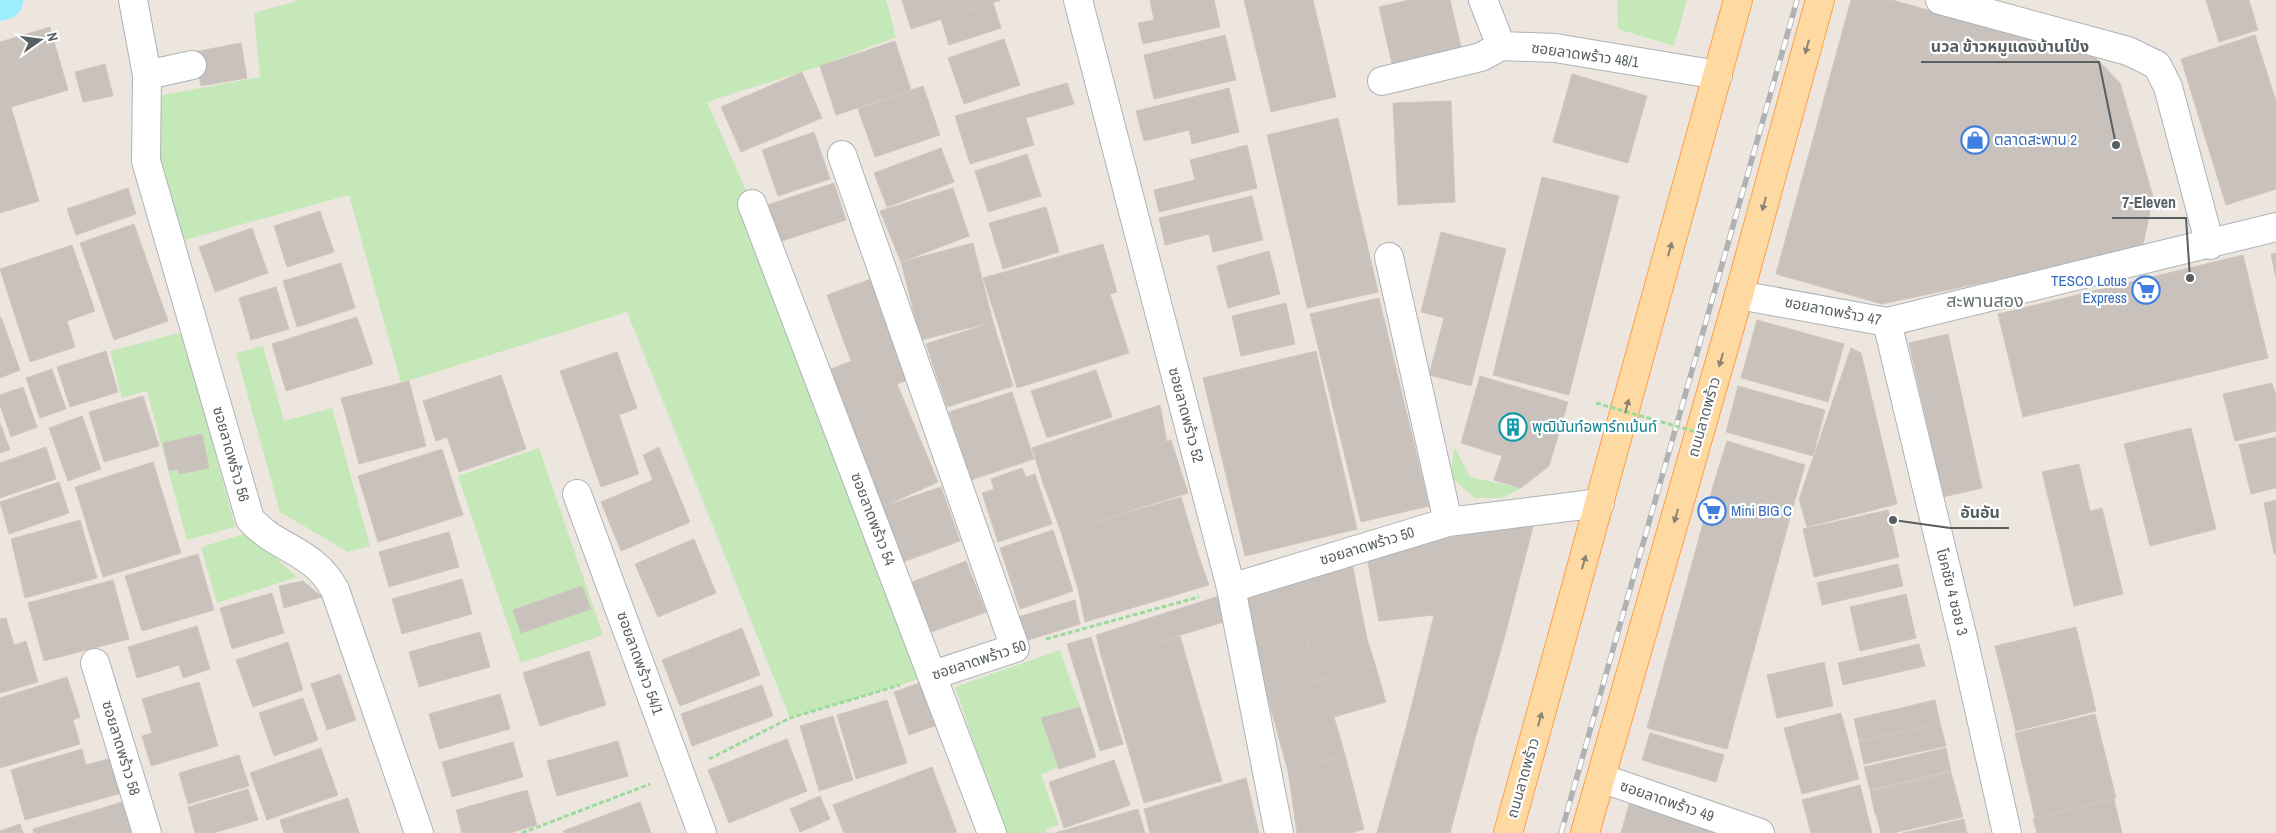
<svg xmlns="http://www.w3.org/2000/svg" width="2276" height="833" font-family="'Archivo Narrow','Noto Sans Thai',sans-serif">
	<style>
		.green { fill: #c4e8b8 }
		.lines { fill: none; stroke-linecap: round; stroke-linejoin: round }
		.canal { stroke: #9dedff; stroke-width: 39 }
		.building { fill: #c8c1bc; stroke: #d2c6bd }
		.minor-casing { stroke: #adb3b7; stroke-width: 30 }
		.major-casing { stroke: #fe9d47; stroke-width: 30 }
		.path { stroke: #9adb9b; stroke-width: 3; stroke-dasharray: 5 2.5; stroke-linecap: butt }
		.minor { stroke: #fff; stroke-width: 28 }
		.major { stroke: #ffd9a2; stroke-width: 28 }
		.rail-casing { stroke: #b0b1b2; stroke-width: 5.5 }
		.rail { stroke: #fff; stroke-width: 4; stroke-dasharray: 11; stroke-linecap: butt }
		.path-bridge { stroke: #9adb9b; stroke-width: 3; stroke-dasharray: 5 2.5; stroke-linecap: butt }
		.oneway { fill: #8a8475 }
		.labels { text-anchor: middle; stroke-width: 4.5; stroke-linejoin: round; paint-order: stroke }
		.street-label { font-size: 15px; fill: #585f62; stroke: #fff }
		.shop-label { font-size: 15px; fill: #366cbe; stroke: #fff; text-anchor: start }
		.culture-label { font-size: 15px; fill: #0d838f; stroke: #fff; text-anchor: start }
		.quarter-label { font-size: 18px; fill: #697174; stroke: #fff }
		.leader { fill: none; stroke: #585f62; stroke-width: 2 }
		.callout-dot { fill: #585f62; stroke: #fff; stroke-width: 2 }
		.callout-label { font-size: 16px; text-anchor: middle; font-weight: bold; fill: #585f62; stroke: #fff; stroke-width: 4.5; stroke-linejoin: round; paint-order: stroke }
	</style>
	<rect width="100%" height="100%" fill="#ede6df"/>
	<path class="green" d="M300,0H886L896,37L820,66L707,102L752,204L933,675L790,718L627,312L401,383L349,195L181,241L157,157L158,96L260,77L254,13Z
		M1617,0H1687L1674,46L1618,29Z
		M183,332L235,527L187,540L147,391L122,398L110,351Z
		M263,346L284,421L332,408L370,546L348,552L280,512L236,353Z
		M1454,446L1470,477L1521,488L1502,498H1475L1451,477Z
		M539,448L603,635L521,663L458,476Z
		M248,533L297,577L217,603L201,547Z
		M1060,650L1096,754L1041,774L1059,825L1046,829L1047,833H1005L955,687Z"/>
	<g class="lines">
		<path class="canal" d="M0,1L4,0"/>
	</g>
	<path class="building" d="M902,0H1001L911,29Z
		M1150,0H1214L1220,27L1143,44L1138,23L1154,20Z
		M1244,0H1313L1336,97L1271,112Z
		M1409,0H1450L1461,47L1392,64L1379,7Z
		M1851,0H1892L2095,57L2120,83L2153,197L2142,249L1882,304L1776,274Z
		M2206,0H2249L2258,30L2219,42Z
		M993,2L1001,28L949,45L941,19Z
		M50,27L68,90L11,107L39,201L0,213V42Z
		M1225,35L1236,80L1154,99L1144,55Z
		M2255,35L2276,101V189L2226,205L2181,59Z
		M1004,39L1020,85L964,104L948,58Z
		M895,41L911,90L836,115L820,66Z
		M241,43L247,78L201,86L194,52Z
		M105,64L113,96L83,102L75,72Z
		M2107,70L2120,83L2153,197L2142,249L2071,263Z
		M802,72L822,118L741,152L721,107Z
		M1572,74L1647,96L1628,163L1553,142Z
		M1067,83L1074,104L1026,118L1034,145L970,164L955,116Z
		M923,86L940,135L875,157L858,109Z
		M1229,88L1239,132L1192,144L1189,130L1144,141L1136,111Z
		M1451,101L1455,202L1398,205L1393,103Z
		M1338,118L1378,292L1307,308L1267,135Z
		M814,132L830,179L778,196L762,150Z
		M1247,145L1257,188L1159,212L1154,190L1195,180L1190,160Z
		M941,148L954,182L887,207L874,173Z
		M1027,154L1041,196L988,212L975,171Z
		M1542,177L1619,196L1569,395L1493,375Z
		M834,183L846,220L776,243L764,206Z
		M128,188L136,214L76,235L67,209Z
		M953,188L969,236L901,262L880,211Z
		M1252,196L1263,240L1213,252L1209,234L1165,245L1159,218Z
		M1046,207L1059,252L1003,269L989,223Z
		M320,211L334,252L287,267L274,226Z
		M134,224L168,321L114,340L80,243Z
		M252,228L268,273L215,292L199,247Z
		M1441,232L1506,249L1471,386L1429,375L1444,318L1421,312Z
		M973,243L993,322L921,340L901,262Z
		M1103,244L1117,292L999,327L983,278Z
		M72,245L95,311L67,321L75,347L30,362L0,269Z
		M1269,251L1280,294L1228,308L1217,266Z
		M2276,253V278L2271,254Z
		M2243,255L2268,358L2023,417L1998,314Z
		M341,263L355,308L297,327L283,281Z
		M871,279L896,343L851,361L827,295Z
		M276,287L289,329L251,340L239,298Z
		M1110,294L1129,353L1017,388L999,327Z
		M1379,298L1429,506L1361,522L1310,314Z
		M1286,303L1295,344L1241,356L1232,316Z
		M1,317L20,370L0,378V317Z
		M357,317L373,364L286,391L272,344Z
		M1757,320L1844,344L1828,402L1741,378Z
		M993,322L1013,386L947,407L926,344Z
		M1948,334L1982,488L1943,497L1909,343Z
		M896,343L911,379L897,384L938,482L882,507L824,372Z
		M1851,348L1861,353L1897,504L1807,527L1799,499Z
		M106,351L118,392L70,407L57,367Z
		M1316,351L1357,529L1245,556L1203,378Z
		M617,352L637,408L619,415L639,474L601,487L560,371Z
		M52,369L66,409L40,418L26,378Z
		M1096,370L1112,417L1047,438L1031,391Z
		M501,375L526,449L459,472L447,437L436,441L423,401Z
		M1480,376L1568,402L1549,466L1521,488L1494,480L1502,456L1461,443Z
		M409,381L426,446L359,464L341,398Z
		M2272,383L2276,395V431L2235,441L2223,394Z
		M1738,386L1825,410L1813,456L1726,432Z
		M23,387L37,427L11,437L0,405V395Z
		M1012,392L1034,459L971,480L949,412Z
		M143,396L159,446L104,462L89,412Z
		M1160,405L1167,442L1043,483L1032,448Z
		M82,416L101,469L68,481L49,428Z
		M0,423L10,450L0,453Z
		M2191,428L2216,529L2150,546L2124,444Z
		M202,434L209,468L179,474L178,469L169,471L163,443Z
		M2276,437V488L2251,494L2239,445Z
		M1171,440L1188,493L1061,532L1043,483Z
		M1727,441L1805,465L1793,507L1714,483Z
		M46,447L56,479L0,498V463Z
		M659,447L690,522L621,551L601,502L653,480L643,455Z
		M442,449L463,515L378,542L358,476Z
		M153,462L181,553L103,577L75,487Z
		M2079,464L2090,511L2102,508L2123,594L2074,606L2042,472Z
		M1022,468L1026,477L1035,474L1052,524L998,542L982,493L994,489L991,479Z
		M59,482L69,513L9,534L0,502Z
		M1714,483L1793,507L1727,749L1647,728Z
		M941,487L960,541L900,563L882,507Z
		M1181,497L1198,554L1078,589L1061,532Z
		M2276,500V554H2274L2264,503Z
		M1888,510L1899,557L1814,577L1803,529Z
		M80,520L97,578L25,598L11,539Z
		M1534,523L1504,639L1434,615L1379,621L1366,552Z
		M1053,530L1073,591L1020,609L1000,548Z
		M449,532L459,567L389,587L379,552Z
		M694,539L716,593L658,617L635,564Z
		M198,554L214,610L142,631L125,576Z
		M1198,554L1209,585L1085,622L1078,589Z
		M1351,558L1367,639L1311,656L1289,573Z
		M966,561L986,612L926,634L907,584Z
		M1898,564L1903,586L1822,605L1817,583Z
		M1289,573L1311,656L1367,639L1375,664L1267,695L1242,587Z
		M462,579L472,614L402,634L392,599Z
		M113,580L129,639L44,661L28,603Z
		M303,581L322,597L284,608L279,586Z
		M582,586L591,609L521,633L513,610Z
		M272,593L284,633L232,649L220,608Z
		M1906,594L1916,638L1860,651L1850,607Z
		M1219,596L1227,621L1102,659L1096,635Z
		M1075,600L1080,624L1025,641L1018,617Z
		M1434,615L1504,639L1475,739L1406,728Z
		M6,618L14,645L26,641L38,682L0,693V619Z
		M197,626L210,669L183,678L179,665L137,678L128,647Z
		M2076,627L2096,711L2016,731L1995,646Z
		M742,628L760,675L680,706L662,660Z
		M480,632L490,667L419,687L409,652Z
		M1180,636L1222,781L1144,803L1102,659Z
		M1091,637L1123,744L1100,751L1067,644Z
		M288,642L303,690L253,707L236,660Z
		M1919,644L1925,666L1843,685L1838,663Z
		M589,651L606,705L540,726L523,673Z
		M1824,662L1833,706L1777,718L1767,675Z
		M1375,664L1386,702L1334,717L1345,755L1288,771L1267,695Z
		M340,674L356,720L327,730L311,684Z
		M67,677L80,717L73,720L80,744L0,768V698Z
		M928,680L943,723L909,735L894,692Z
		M199,682L218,746L151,766L142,736L152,733L142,699Z
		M762,685L773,716L692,746L681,714Z
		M500,694L510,729L439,749L429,714Z
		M303,698L318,740L274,756L259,713Z
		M887,700L907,763L856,779L837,715Z
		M1935,700L1940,723L1859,741L1854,719Z
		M1080,707L1096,757L1059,769L1041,718Z
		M1841,713L1859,779L1802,794L1784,728Z
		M2095,714L2116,798L2035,818L2015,733Z
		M833,716L853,780L819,791L800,726Z
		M1940,723L1946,746L1864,764L1859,742Z
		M1406,728L1475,739L1450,833H1377Z
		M1650,733L1724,755L1716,782L1642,760Z
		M787,739L807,791L729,823L708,770Z
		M618,741L628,776L557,796L547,761Z
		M513,742L523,777L452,797L442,762Z
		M321,748L338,795L267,820L250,773Z
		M1946,748L1951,771L1870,790L1864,767Z
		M82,749L86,765L115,757L125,792L25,820L11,770Z
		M239,755L249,786L188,804L179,773Z
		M1345,755L1364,829L1351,833H1297L1288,771Z
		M1114,760L1130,805L1064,828L1049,782Z
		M932,767L957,833H844L833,805Z
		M1951,772L1957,795L1875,814L1870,791Z
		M1246,778L1259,833H1150L1144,809Z
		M1860,785L1872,833H1811L1802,800Z
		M248,789L258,820L213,833H195L188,807Z
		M527,790L537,825L510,833H462L456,810Z
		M1957,795L1963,817L1893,833H1881L1876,814Z
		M820,796L830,819L800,832L790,809Z
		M348,798L359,833H284L280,820Z
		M2114,799L2122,833H2037L2033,819Z
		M1630,801L1745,833H1621Z
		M122,802L132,833H34L33,829Z
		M640,802L651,833H564L563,831Z
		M1138,809L1145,833H1055Z
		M1964,819L1967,833H1903Z
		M20,824L23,833H0V831Z"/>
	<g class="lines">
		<g class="minor-casing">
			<path id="minor" d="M133,0L147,75
				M1078,0L1231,588L1279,833
				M1483,0L1501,46L1555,48L1718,75
				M1940,0L2128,51L2157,65L2168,87L2210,245
				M192,65L147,75L146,161L250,519C277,550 313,549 335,590L419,833
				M1382,81L1481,57L1501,46
				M842,155L1015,648L933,675
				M752,204L992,833
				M1389,257L1448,522
				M1739,295L1887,322L2276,227
				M1887,322L1965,647L2007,833
				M577,494L702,833
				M1231,588L1448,522L1600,503
				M95,663L147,833
				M1601,778L1760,833"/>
		</g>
		<g class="major-casing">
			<path id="major" d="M1508,833L1738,0
				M1585,833L1739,295L1820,0"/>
		</g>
		<path class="path" d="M1046,639L1199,597
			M709,759L790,718L900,685
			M522,833L650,784"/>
		<use href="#minor" class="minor"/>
		<use href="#major" class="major"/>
		<g class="rail-casing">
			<path id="rail" d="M1561,833L1797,0"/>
		</g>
		<use href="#rail" class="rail"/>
		<path class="path-bridge" d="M1596,403L1707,435"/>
	</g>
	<defs><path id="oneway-solid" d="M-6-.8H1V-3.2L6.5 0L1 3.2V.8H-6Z" transform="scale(1.25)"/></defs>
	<g class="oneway">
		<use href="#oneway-solid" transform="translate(1807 47) rotate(105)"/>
		<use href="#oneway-solid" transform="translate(1764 204) rotate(105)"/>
		<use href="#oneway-solid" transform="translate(1670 249) rotate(-75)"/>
		<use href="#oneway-solid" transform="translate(1721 360) rotate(106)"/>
		<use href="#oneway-solid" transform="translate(1627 406) rotate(-75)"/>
		<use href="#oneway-solid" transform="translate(1676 516) rotate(106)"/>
		<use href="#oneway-solid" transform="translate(1584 562) rotate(-74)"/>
		<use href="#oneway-solid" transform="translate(1540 719) rotate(-74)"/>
	</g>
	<defs>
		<g id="shop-ring" transform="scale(1.4375)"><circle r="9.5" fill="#fff" stroke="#3f7fe0" stroke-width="1.5"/><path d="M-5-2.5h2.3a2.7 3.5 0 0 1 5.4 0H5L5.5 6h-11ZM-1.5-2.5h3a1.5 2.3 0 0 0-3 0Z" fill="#3f7fe0"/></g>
		<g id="supermarket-ring" transform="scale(1.4375)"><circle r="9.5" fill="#fff" stroke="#3f7fe0" stroke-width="1.5"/><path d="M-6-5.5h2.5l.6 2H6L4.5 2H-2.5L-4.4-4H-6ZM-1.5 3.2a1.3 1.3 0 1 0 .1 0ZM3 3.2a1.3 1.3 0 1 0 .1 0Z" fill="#3f7fe0"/></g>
		<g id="building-ring" transform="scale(1.4375)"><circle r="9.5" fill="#fff" stroke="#0f9aa8" stroke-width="1.5"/><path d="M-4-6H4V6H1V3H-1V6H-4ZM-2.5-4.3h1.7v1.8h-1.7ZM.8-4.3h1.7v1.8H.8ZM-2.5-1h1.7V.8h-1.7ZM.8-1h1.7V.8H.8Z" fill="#0f9aa8"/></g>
	</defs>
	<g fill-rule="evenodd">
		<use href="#shop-ring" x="1975" y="140"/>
		<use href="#supermarket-ring" x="2146" y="290"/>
		<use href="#building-ring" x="1513" y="427"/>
		<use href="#supermarket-ring" x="1712" y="511"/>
	</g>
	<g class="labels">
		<g class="street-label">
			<text transform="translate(1585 55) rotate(8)" y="5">ซอยลาดพร้าว 48/1</text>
			<text transform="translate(1833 311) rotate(11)" y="5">ซอยลาดพร้าว 47</text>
			<text transform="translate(1186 415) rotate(75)" y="5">ซอยลาดพร้าว 52</text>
			<text transform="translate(1704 417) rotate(-74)" y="5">ถนนลาดพร้าว</text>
			<text transform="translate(231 454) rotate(74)" y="5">ซอยลาดพร้าว 56</text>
			<text transform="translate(873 519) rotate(69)" y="5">ซอยลาดพร้าว 54</text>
			<text transform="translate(1367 546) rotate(-17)" y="5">ซอยลาดพร้าว 50</text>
			<text transform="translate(1952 592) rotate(76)" y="5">โชคชัย 4 ซอย 3</text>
			<text transform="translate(979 660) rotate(-18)" y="5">ซอยลาดพร้าว 50</text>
			<text transform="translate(640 663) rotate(70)" y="5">ซอยลาดพร้าว 54/1</text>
			<text transform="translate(121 748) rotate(73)" y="5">ซอยลาดพร้าว 58</text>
			<text transform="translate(1523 778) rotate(-74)" y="5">ถนนลาดพร้าว</text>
			<text transform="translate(1667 801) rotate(19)" y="5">ซอยลาดพร้าว 49</text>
		</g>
		<g class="shop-label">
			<text x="1994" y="145">ตลาดสะพาน 2</text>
			<text x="2127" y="286" text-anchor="end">TESCO Lotus<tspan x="2127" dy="17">Express</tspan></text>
			<text x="1731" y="516">Mini BIG C</text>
		</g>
		<g class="culture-label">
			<text x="1532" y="432">พุฒินันท์อพาร์ทเม้นท์</text>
		</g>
		<g class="quarter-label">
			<text x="1985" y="307">สะพานสอง</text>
		</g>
	</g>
	<path class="leader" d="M2116 145L2099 62H1921M2190 278L2186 218H2112M1893 520L1950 528H2009"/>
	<g class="callout-dot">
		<circle cx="2116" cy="145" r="5"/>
		<circle cx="2190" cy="278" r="5"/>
		<circle cx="1893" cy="520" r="5"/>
	</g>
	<g class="callout-label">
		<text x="2010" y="52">นวล ข้าวหมูแดงบ้านโป่ง</text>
		<text x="2149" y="208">7-Eleven</text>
		<text x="1980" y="518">อันอัน</text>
	</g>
	<g transform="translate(40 40) rotate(76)" stroke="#ffffff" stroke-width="4" paint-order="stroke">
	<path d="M0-4L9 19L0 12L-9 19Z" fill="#585f62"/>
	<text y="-8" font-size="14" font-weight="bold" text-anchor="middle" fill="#585f62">N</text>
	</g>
</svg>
